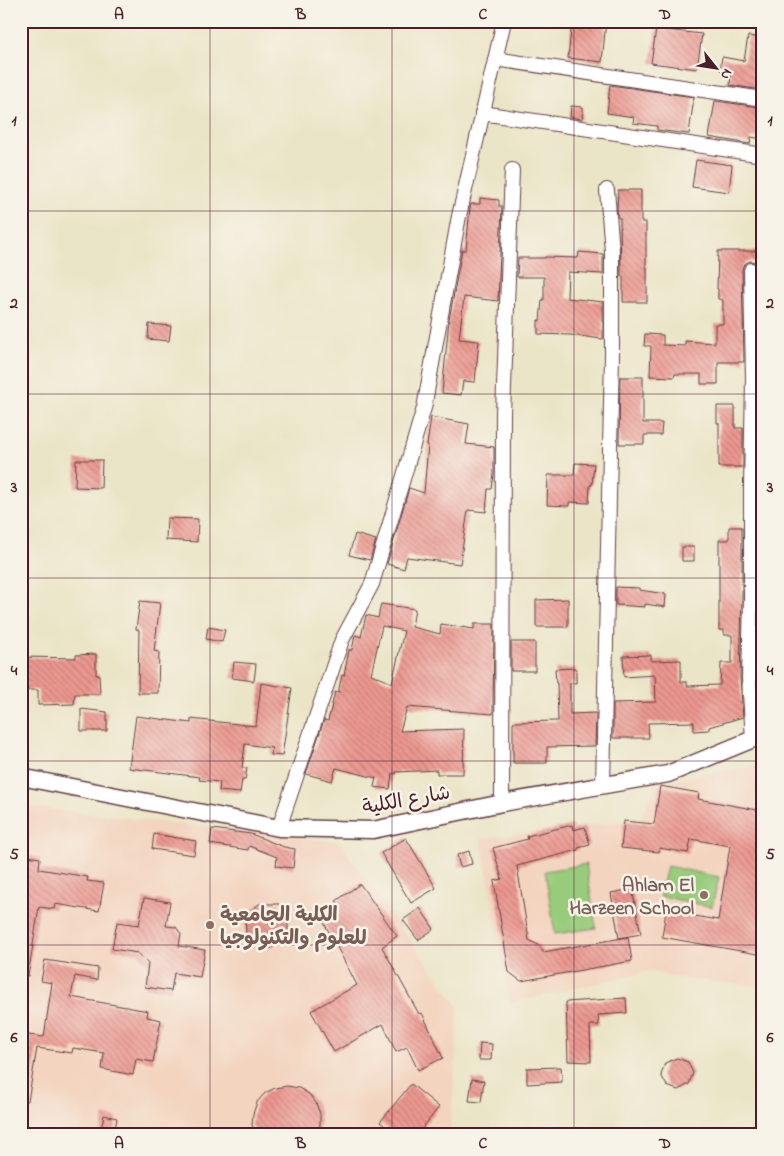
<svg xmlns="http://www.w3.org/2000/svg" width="784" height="1156" font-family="'Indie Flower','Playpen Sans Arabic',sans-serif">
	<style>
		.built { fill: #f3d4bf }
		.garden { fill: #98cc7c; stroke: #717654 }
		.building { fill: url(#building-back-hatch); fill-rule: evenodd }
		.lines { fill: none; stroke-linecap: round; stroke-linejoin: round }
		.minor-casing { stroke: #623d43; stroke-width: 16 }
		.tertiary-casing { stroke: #623d43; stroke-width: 19 }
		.minor { stroke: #fff; stroke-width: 14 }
		.tertiary { stroke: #fff; stroke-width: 16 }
		.grid { fill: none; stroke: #4a1f2b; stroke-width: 1; stroke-opacity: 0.55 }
		.education-dot { fill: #8d6e63; stroke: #f7f3e8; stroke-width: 2 }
		.labels { text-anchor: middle; stroke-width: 5; stroke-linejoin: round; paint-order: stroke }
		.street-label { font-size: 20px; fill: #4a1f2b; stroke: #f7f3e8 }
		.education-label { font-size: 20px; font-weight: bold; fill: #785e54; stroke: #f7f3e8; text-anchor: end }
		.neatline { fill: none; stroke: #4a1f2b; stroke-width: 2 }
		.grid-label { font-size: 16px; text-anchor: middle; font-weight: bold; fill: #4a1f2b }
	</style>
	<defs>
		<pattern id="building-back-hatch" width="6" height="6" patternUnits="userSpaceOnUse" patternTransform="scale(1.25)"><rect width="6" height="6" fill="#ec9890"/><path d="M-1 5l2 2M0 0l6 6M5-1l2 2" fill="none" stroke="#c17b76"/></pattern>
	</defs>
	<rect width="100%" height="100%" fill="#f7f3e8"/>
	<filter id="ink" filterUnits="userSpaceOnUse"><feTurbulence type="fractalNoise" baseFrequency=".02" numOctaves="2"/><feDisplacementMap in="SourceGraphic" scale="10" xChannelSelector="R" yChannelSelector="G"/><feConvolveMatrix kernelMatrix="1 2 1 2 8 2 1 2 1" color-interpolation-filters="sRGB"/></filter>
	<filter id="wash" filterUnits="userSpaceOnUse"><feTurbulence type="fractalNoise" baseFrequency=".0096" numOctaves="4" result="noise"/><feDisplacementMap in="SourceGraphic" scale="20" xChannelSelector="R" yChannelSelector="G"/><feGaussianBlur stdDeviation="1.12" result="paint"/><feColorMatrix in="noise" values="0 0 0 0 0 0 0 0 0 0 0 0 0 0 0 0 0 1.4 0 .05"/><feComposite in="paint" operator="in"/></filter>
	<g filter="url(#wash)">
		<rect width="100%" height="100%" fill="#ebe5c8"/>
		<path class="built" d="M763,764V987L671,977L651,971L510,1003L481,839L640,819L658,783Z
			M21,806L339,842L459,1008L450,1135H21Z"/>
		<path class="garden" d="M586,864L596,928L555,934L545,871Z
			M667,866L719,877L712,907L660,896Z"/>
		<g id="blocks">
			<path class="building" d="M572,21H606L602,62L568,58Z
				M656,29L702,34L697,69L651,63Z
				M748,36L763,38V76L761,90L730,85L731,72L720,70L722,57L744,61Z
				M610,85L694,97L689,134L657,130V126L633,123L634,117L607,113Z
				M715,101L759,107L758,111H763V139L751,137L750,144L709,137Z
				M571,106L583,107L582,119L570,117Z
				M696,160L732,165L729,192L692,187Z
				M618,190H641V222H646V267H647V302H623V276H621L620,218H618L617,209Z
				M480,198L499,200V206H502L498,301L464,297L459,339L479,341L475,382L463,381L461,395L442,393L449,320L462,250H466L470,208L471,204H480Z
				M718,251H763V290L760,291V270L758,265L755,262L750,261L746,263L743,266L742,270L744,362H718V384H701V374H675L674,377L650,376L651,346H644L645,334L663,335V345L685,346V341L715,343V324H723V300L718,299V289H717Z
				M579,252L603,254V274L568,272L567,298L603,302V339L570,335L538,334V320L540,321L542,300H544V277H517L518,258H545V257L578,258Z
				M149,324L171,326L169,341L148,339Z
				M620,377H643V423H662L661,435H644V444H619Z
				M717,406H735V428H743V467H719V423H717Z
				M431,417L469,424L466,444L494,447V474L492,489H488L486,512L468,510L460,564L407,557L404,569L387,564L409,488L424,493L428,445H427Z
				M76,460H102L101,488L75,487Z
				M575,463L594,464L592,485H590L589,503L569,502V506L547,505L548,475H574Z
				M167,518L198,519L197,542L166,540Z
				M729,527H742V598L740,678L743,717L709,727V730L694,731V722L648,723L649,738H613V703L656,702L655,675L624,677L623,656L651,655V661L681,660V682H687V686L720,685L721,663H732V635H724V630H719V540H729Z
				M760,528H763V619H759Z
				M355,534L376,540L370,560L349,555Z
				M682,547H694V561H682Z
				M616,587L639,588V590L666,594L665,607L645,604V607L616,605Z
				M568,599V627H536V600Z
				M140,601L160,603L154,651L159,652L158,693H138L139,630L136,629Z
				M381,604L415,609L412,627L440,634L441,624L474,629V624H494L493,714L407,707L400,731L464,729L463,774H437V770L396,772V774L392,773L390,789L374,787L376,778L336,768L332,781L306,774L324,720L328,721L335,692L338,693L342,675L344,676L349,650H352L355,635L361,637L366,615L378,618ZM382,626L404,631L392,683L371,674Z
				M208,627L225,630L222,642L206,639Z
				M511,642H535V671H511Z
				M96,654V675H99L100,694H75L74,704L38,705V690H21V657L76,658V655Z
				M234,662L256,664L254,681L232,678Z
				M763,667V703L759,704L758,668Z
				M576,668V683H570V714L596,713L595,746L547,747V763H513V722L558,721L557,683H556L555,669Z
				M261,683L292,688L282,756L271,755L272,748L245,744L242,768H247L245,780H242L240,793L219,791L220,782L199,780L200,777L129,768L136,716L191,723V719L256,726Z
				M81,709L107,712V731H81Z
				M660,786L699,793L698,799L763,811V955L662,937L666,911L718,920L730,846L691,839L688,853L659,848V852L621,848L624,821L654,824Z
				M572,825L573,830L585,827L590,845L578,848V850L517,866L529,940L540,946L543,952L628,937L632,961L521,981L509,972L494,881L502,879L493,848L528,839L527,836Z
				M212,829L251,834L284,847L295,849L293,868L276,866L277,857L249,846L248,850L210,844Z
				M154,834L196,841L194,855L152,849Z
				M406,838L436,888L411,903L381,853Z
				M469,851L472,864L460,867L457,855Z
				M21,855L40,858L39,869L88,877L87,881L104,883L99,911L55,904L54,909L39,907L28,976L21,975Z
				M360,884L397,936L382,947L419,1014L422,1013L443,1058L418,1070L407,1047L396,1052L383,1024L334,1052L311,1011L357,985L321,917L340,905L336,901Z
				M632,889L641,934L619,938L611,893Z
				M144,898L170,902L166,926L176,927L181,934L179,946L205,950L200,977L174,973L171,991L145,987L148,964L138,953L112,949L117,922L139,925Z
				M259,904H279L288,915V933L271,948L247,941L248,935L246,933L245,916Z
				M420,908L434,929L418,940L403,920Z
				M45,960L98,968L97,980L75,976L71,997L148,1011L147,1017L161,1020L153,1062L136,1059L133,1075L102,1069L104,1053L73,1048L72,1053L37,1048L28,1101L21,1100V1034L44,1037L52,983L41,981Z
				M626,998L627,1013L598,1015L599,1025H590L591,1062L568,1061L566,1002Z
				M480,1043L492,1044L491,1060H479Z
				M677,1058L688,1062L693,1073L689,1084L678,1090L667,1086L661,1075L665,1063Z
				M561,1067L562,1082L527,1084V1068Z
				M472,1079L484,1081L481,1102L469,1101Z
				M411,1084L439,1107L417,1135H396L380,1122Z
				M287,1086L299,1088L309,1094L316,1103L320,1114V1125L317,1135H256L252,1125L253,1114L257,1102L265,1093L275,1088Z
				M104,1115L117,1118L114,1135H100Z"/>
		</g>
	</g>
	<g filter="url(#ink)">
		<use href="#blocks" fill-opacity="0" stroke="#623d43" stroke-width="1"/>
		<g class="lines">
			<g class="minor-casing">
				<path id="minor" d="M495,59L763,99
					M482,113L763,155
					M751,270L753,380L751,486V598L749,678L753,739
					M603,786L612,354V251L607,190
					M502,803L503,414L512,170
					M279,828L342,640L372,584L421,418L424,408L459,216L504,21"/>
			</g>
			<g class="tertiary-casing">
				<path id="tertiary" d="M21,777L279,828L373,830L502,803L668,774L763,735"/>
			</g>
			<use href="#minor" class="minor"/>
			<use href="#tertiary" class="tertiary"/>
		</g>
	</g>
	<path class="grid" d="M210,21V1135M392,21V1135M574,21V1135M21,211H763M21,394H763M21,578H763M21,761H763M21,945H763"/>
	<g class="education-dot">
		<circle cx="704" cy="895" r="5"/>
		<circle cx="210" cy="925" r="5"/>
	</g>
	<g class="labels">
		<g class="street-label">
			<text transform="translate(406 799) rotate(-10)" y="7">شارع الكلية</text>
		</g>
		<g class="education-label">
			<text x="694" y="891">Ahlam El<tspan x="694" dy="23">Harzeen School</tspan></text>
			<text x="220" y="921" text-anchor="start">الكلية الجامعية<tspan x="220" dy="23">للعلوم والتكنولوجيا</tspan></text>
		</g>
	</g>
	<rect width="784" height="1156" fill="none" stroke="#f7f3e8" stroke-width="55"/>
	<g transform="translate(716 68) rotate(120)" stroke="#f7f3e8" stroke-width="4" paint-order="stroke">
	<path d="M0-4L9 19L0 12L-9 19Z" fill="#4a1f2b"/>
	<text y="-8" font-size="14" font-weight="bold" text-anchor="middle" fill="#4a1f2b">N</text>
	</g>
	<rect x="28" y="28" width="728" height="1100" class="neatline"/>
	<g class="grid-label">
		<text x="119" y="19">A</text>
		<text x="301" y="19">B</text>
		<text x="483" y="19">C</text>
		<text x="665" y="19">D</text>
		<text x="14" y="125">1</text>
		<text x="770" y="125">1</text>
		<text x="14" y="308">2</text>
		<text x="770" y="308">2</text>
		<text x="14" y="492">3</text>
		<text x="770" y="492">3</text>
		<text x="14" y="675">4</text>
		<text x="770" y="675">4</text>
		<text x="14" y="859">5</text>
		<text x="770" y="859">5</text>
		<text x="14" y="1042">6</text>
		<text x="770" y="1042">6</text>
		<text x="119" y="1148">A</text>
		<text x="301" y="1148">B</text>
		<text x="483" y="1148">C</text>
		<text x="665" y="1148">D</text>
	</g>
</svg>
